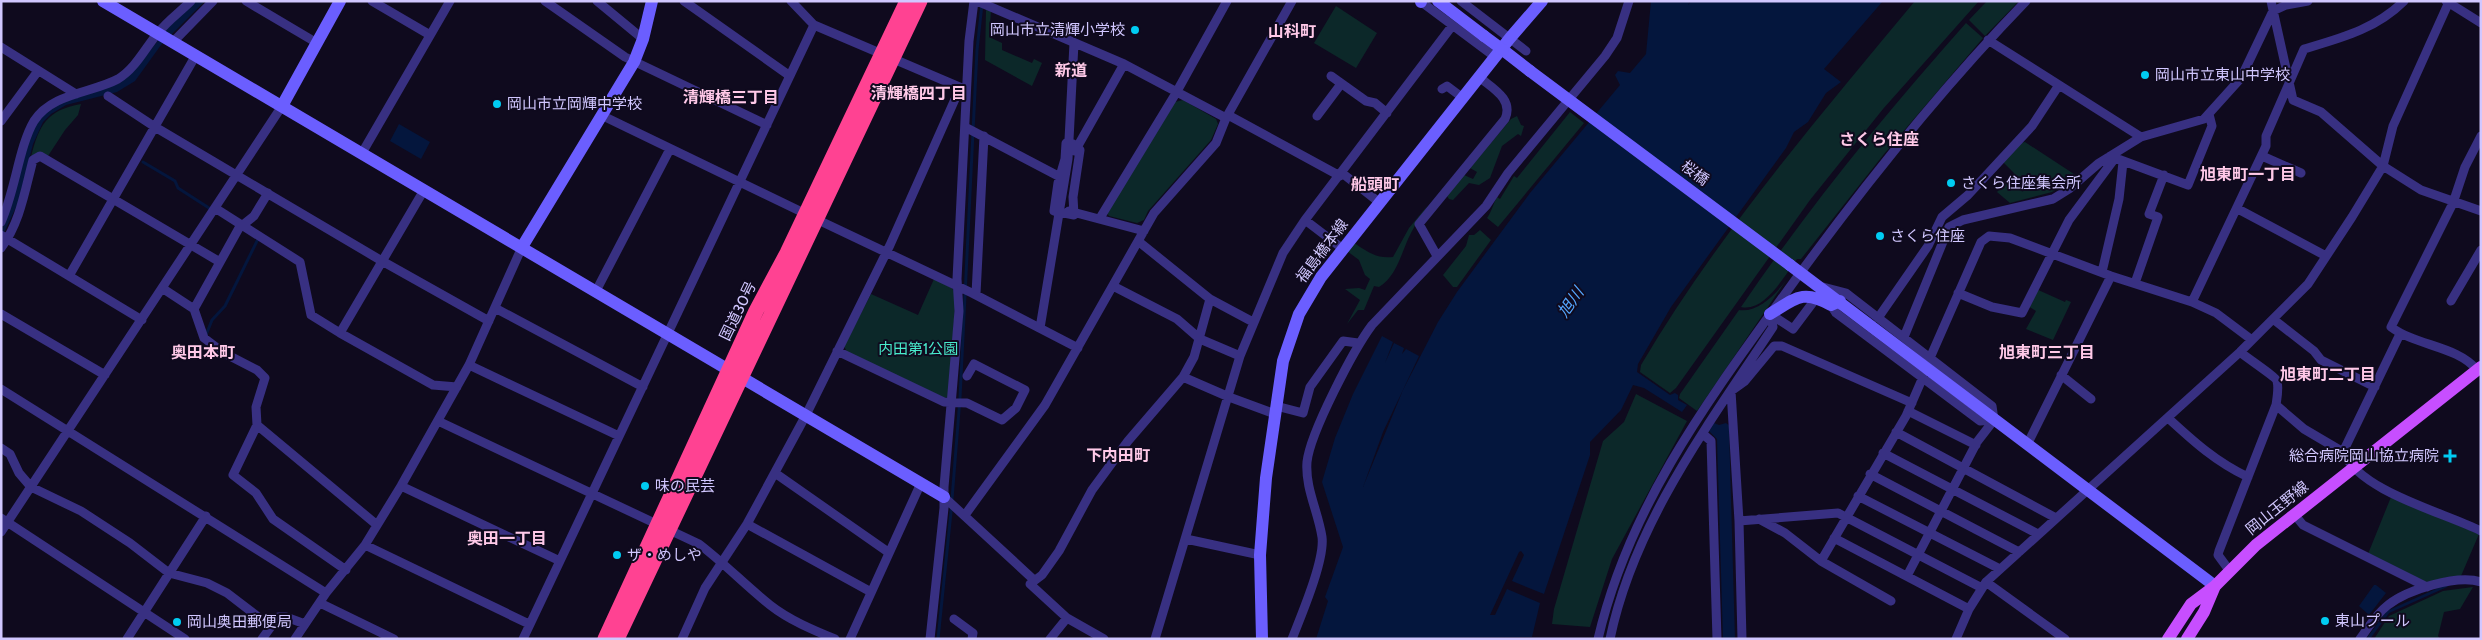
<svg xmlns="http://www.w3.org/2000/svg" width="2482" height="640" font-family="Cabin,'Noto Sans JP',sans-serif">
	<style>
		.green { fill: #0c2829 }
		.water { fill: #04163d }
		.lines { fill: none; stroke-linecap: round; stroke-linejoin: round }
		.stream { stroke: #04163d; stroke-width: 3 }
		.street { stroke: #383082; stroke-width: 9 }
		.secondary { stroke: #6b5eff; stroke-width: 12 }
		.primary { stroke: #c74eff; stroke-width: 12 }
		.highway { stroke: #ff4292; stroke-width: 15 }
		.secondary-bridge { stroke: #6b5eff; stroke-width: 12 }
		.poi-dot { fill: #00ccf2; stroke: #0f0a1e; stroke-width: 2 }
		.labels { text-anchor: middle; stroke-width: 4; stroke-linejoin: round; paint-order: stroke }
		.poi-label { font-size: 15px; fill: #d1c7ff; stroke: #0f0a1e; text-anchor: start }
		.street-label { font-size: 15px; fill: #d1c7ff; stroke: #0f0a1e }
		.park-label { font-size: 15px; fill: #48eacb; stroke: #0f0a1e }
		.neighbourhood-label { font-size: 16px; font-weight: bold; fill: #ffc9e8; stroke: #0f0a1e }
		.water-label { font-size: 16px; font-style: italic; fill: #55a7ff; stroke: #0f0a1e }
	</style>
	<rect width="100%" height="100%" fill="#0f0a1e"/>
	<path class="green" d="M1915,1H1979L1883,109L1810,200L1676,388L1670,393L1640,372L1641,365C1719,233 1818,118 1915,1Z
		M1987,1H2019L1985,36L1969,20Z
		M1336,6L1377,33L1356,68L1314,43Z
		M986,10L991,11L989,37L1002,43V50L1032,63L1034,59L1042,63L1032,86L985,60Z
		M1966,23L1983,38L1884,154L1801,259H1797C1786,273 1765,313 1741,307C1809,207 1885,114 1966,23Z
		M1183,100L1216,119L1218,124L1211,140L1148,211L1144,220L1137,223L1109,216L1107,213L1175,102Z
		M81,104L78,115L65,130L48,156L39,152L31,157C39,125 47,110 81,104Z
		M1570,112L1584,123L1498,227L1487,218C1492,211 1493,204 1497,197L1500,199L1514,176L1517,178Z
		M1517,116L1521,125L1524,126L1521,136L1518,134L1502,146L1490,178L1479,185L1469,183L1453,200L1449,199L1447,196L1464,175L1473,179L1477,172L1470,168L1511,119Z
		M2025,142L2077,176L2052,192L2010,203L1997,192L2014,173L2003,162L2021,143Z
		M1428,205C1422,214 1416,223 1411,233C1401,252 1398,275 1379,287L1374,286L1364,310H1358L1347,324L1360,300L1345,289L1359,288L1365,290L1370,279L1365,275L1359,260L1347,251L1354,243C1368,252 1377,259 1393,257L1409,228Z
		M1480,230L1491,240L1457,287H1453L1443,275L1466,246L1469,235H1474Z
		M934,279L952,288L956,295L948,397L945,398L847,352L844,346L871,294L918,315Z
		M1787,279L1697,411L1679,398L1680,394L1739,310C1758,313 1777,293 1787,279Z
		M2036,289L2065,302L2066,300L2071,302L2053,340L2026,329L2036,311L2028,306Z
		M1636,394L1687,421L1612,559L1590,627L1552,624L1554,609L1603,441L1624,422Z
		M2391,497L2479,534L2461,576L2447,577L2428,584L2368,554Z
		M2473,587L2460,609L2444,612L2438,636L2440,639H2374L2389,616L2443,591Z"/>
	<path class="water" d="M195,1H205L161,45L135,81L117,92L66,105L51,114L43,122L33,144L18,203L1,239C1,222 12,204 16,188C22,167 25,139 37,121C52,100 96,91 120,83L134,71L168,28Z
		M1651,1H1690L1688,5L1691,1H1883L1824,69L1841,82L1826,93L1808,122L1794,132L1786,148L1671,307L1638,364L1637,372L1670,395L1675,393L1678,395V400L1687,405L1682,412L1644,388L1633,385L1621,410L1590,442V455L1544,594L1512,581L1524,555L1521,551L1519,552L1490,615H1495L1507,589L1540,603L1532,637L1316,639L1328,601L1325,597L1343,547L1322,482L1335,438L1353,394L1382,336L1393,342L1385,363L1394,343L1404,348L1402,354L1406,349L1419,356L1383,432L1363,487L1403,390L1438,322L1457,292L1530,193L1620,85L1615,75L1618,71L1630,73L1646,54Z
		M399,124L430,142L421,159L390,141Z
		M1714,423L1719,425L1726,423L1731,427L1729,429L1735,639H1723L1717,439L1709,431Z
		M2374,585H2376L2386,593L2369,615L2359,606Z"/>
	<g class="lines">
		<path class="stream" d="M143,162L175,181L178,188L209,208
			M206,335L212,320L225,306L258,239
			M938,639L951,512L960,398L977,50L982,4
			M2368,639L2388,612L2446,586"/>
		<path class="street" d="M246,1L317,43
			M372,1L430,35
			M545,1L625,57L767,125
			M597,1L643,39
			M684,1L790,76
			M791,1L814,25L964,89
			M977,1L1124,64L1226,118
			M1420,1L1495,57
			M1461,1L1526,51
			M2271,1L2293,100L2321,112L2383,166L2421,190L2481,211
			M2446,1L2481,23
			M1988,40L2141,137
			M173,42L213,1
			M1,47L76,94
			M1331,76L1366,101L1375,103L1387,113
			M1442,89L1447,86L1463,98
			M108,96L155,127L382,261L489,321
			M601,115L806,214
			M1228,115L1340,176
			M1317,116L1341,84
			M1,121L38,71
			M965,127L1062,178
			M1066,143L1073,144L1080,150L1073,197L1074,215L1054,211L1058,183L1065,159Z
			M1075,151L1124,64
			M362,153L450,1
			M2110,156L2188,185L2212,126L2209,114
			M2262,156L2301,173
			M1342,173L1380,203
			M424,190L340,333L433,385L457,387
			M215,208L300,262L311,315L340,333
			M2238,209L2326,256
			M1069,211L1144,231
			M1100,218L1176,93L1227,1
			M816,219L972,293L1078,348
			M1305,220L1343,249
			M1,222C15,192 19,146 34,121C52,93 92,93 118,79C136,68 145,48 158,33C167,21 180,12 191,1
			M1,235L142,320
			M1138,241L1210,299L1253,322
			M1,248C20,223 25,190 33,160L40,156L220,262
			M1437,256L1419,224L1505,119C1514,99 1492,88 1479,77
			M2102,272L2119,199L2123,162
			M69,276L196,55
			M2135,283L2158,217L2149,214L2164,175
			M1113,286L1177,319L1200,339L1240,356
			M1823,287L1846,293L1992,406L1994,420L1977,442L1907,576
			M162,288L194,309L204,338L224,353L257,370L265,378L256,407L257,425L377,525
			M596,291L670,149
			M1958,293L1992,307L2022,313L2069,220L2115,158
			M976,294L984,136
			M2451,301L2481,250
			M2192,302L2266,146V136L2304,49C2341,38 2376,29 2404,1
			M1831,305L1836,313L1980,421L1994,420
			M495,308L643,387
			M194,309L239,228L254,216L268,193
			M1,314L105,375
			M1770,314L1793,329L1817,297
			M1878,318L1928,246L1942,217L1968,195L2032,126L2059,85
			M2273,319L2314,351L2321,360L2375,387
			M1040,328L1068,159L1074,43
			M2400,334L2343,452C2361,492 2443,512 2481,531
			M1904,337L1949,227L1963,220L2053,199L2069,189L2099,163L2141,137L2204,119L2241,78L2273,11L2286,5L2308,1
			M837,351L944,402L967,403L1002,420L1016,408L1025,390L974,364L967,376
			M1930,358L1981,242L1989,236L2010,238L2111,276L2192,302L2216,313L2252,340
			M469,365L619,436
			M2477,370C2458,346 2416,346 2391,327L2453,203L2465,167L2481,136
			M2061,375L2091,399
			M1183,377L1229,397L1275,414
			M1,389L326,593
			M2276,405L2304,429L2343,452
			M1276,406L1303,413L1310,387L1343,341L1358,343
			M1908,411L1976,445
			M2168,418C2193,441 2216,462 2248,477
			M438,421L699,544C724,563 745,585 770,605C789,620 813,630 835,639
			M257,425L233,475L256,493L273,519L346,570
			M1896,432L2056,518
			M1703,434L1711,441L1717,639
			M2027,445L2111,276
			M1,448L10,454L19,473L31,487L81,511L130,543L169,573L207,583L227,593L270,626
			M1883,453L2038,534
			M775,473L888,552
			M1870,474L2019,552
			M401,486L560,561
			M1858,496L2000,569
			M944,497L1034,580
			M2294,514L2303,525L2427,587
			M965,515L1045,405L1154,213L1216,143L1226,118L1292,1
			M1,518L185,639
			M1759,519L1785,533L1821,561L1891,601
			M1739,521L1838,513L1982,588
			M747,524L871,592
			M1,532L282,106
			M1834,538L1969,609
			M1186,539L1260,555
			M365,545L529,624
			M1821,561L1906,416L1923,377
			M2229,570L2218,555L2219,551L2276,405C2277,398 2279,388 2277,381C2276,377 2247,358 2240,352
			M1986,582L2065,639
			M320,603L394,639
			M954,619L973,633L972,639
			M127,639L206,516
			M262,639L278,617H286L305,624
			M295,639L326,593L365,545L401,486L469,365L522,247
			M523,639L814,25
			M682,639L705,588L747,524L806,415L890,245L960,88
			M850,639L921,483
			M930,639L944,508V487L959,311L957,279L969,41L974,1
			M1050,639L1067,618
			M1104,639L1067,618L1030,584L1042,575L1059,551L1092,490L1128,441L1183,377L1194,357L1210,299
			M1155,639L1240,356L1283,253L1305,220L1452,26
			M1292,639C1301,616 1325,560 1322,537C1318,511 1305,488 1307,462C1310,433 1354,349 1372,325L1486,206L1508,173L1605,56L1617,38L1629,1
			M1598,639C1628,511 1701,410 1777,305C1853,199 1935,95 2026,1
			M1610,639C1634,523 1709,424 1773,327L1770,314
			M1742,639L1739,521L1731,391L1745,381L1774,346H1782L1912,403
			M1956,639L1969,609L1986,582L2240,352L2308,284L2352,217L2383,166L2393,126L2448,4
			M2360,639C2368,628 2376,614 2388,605C2407,590 2457,574 2481,582"/>
		<path class="secondary" d="M103,1L944,497
			M1438,1L1484,36
			M1421,2V1
			M1503,50L1530,71
			M282,106L340,1
			M522,247L634,62L643,39L652,1
			M1790,265L2215,586
			M1770,314C1796,298 1803,289 1831,305L1840,301
			M1262,639L1260,555L1266,478L1283,361L1299,314L1321,277L1510,38L1542,1"/>
		<path class="primary" d="M2168,639L2191,604L2215,586L2256,545L2481,367
			M2187,639L2204,612L2215,586"/>
		<path class="highway" d="M605,639L756,311L787,253L907,1
			M617,639L920,1"/>
		<path class="secondary-bridge" d="M1484,36L1503,50
			M1530,71L1790,265"/>
	</g>
	<g class="poi-dot">
		<circle cx="1135" cy="30" r="5"/>
		<circle cx="2145" cy="75" r="5"/>
		<circle cx="497" cy="104" r="5"/>
		<circle cx="1951" cy="183" r="5"/>
		<circle cx="1880" cy="236" r="5"/>
		<path d="M2447.5 448.5h5v5h5v5h-5v5h-5v-5h-5v-5h5z"/>
		<circle cx="645" cy="486" r="5"/>
		<circle cx="617" cy="555" r="5"/>
		<circle cx="2325" cy="621" r="5"/>
		<circle cx="177" cy="622" r="5"/>
	</g>
	<g class="labels">
		<g class="poi-label">
			<text x="1125" y="35" text-anchor="end">岡山市立清輝小学校</text>
			<text x="2155" y="80">岡山市立東山中学校</text>
			<text x="507" y="109">岡山市立岡輝中学校</text>
			<text x="1961" y="188">さくら住座集会所</text>
			<text x="1890" y="241">さくら住座</text>
			<text x="2439" y="461" text-anchor="end">総合病院岡山協立病院</text>
			<text x="655" y="491">味の民芸</text>
			<text x="627" y="560">ザ・めしや</text>
			<text x="2335" y="626">東山プール</text>
			<text x="187" y="627">岡山奥田郵便局</text>
		</g>
		<g class="street-label">
			<text transform="translate(1695 173) rotate(37)" y="5">桜橋</text>
			<text transform="translate(1322 251) rotate(-53)" y="5">福島橋本線</text>
			<text transform="translate(738 311) rotate(-64)" y="5">国道30号</text>
			<text transform="translate(2277 508) rotate(-39)" y="5">岡山玉野線</text>
		</g>
		<g class="park-label">
			<text x="918" y="354">内田第1公園</text>
		</g>
		<g class="neighbourhood-label">
			<text x="1292" y="37">山科町</text>
			<text x="1071" y="76">新道</text>
			<text x="919" y="99">清輝橋四丁目</text>
			<text x="731" y="103">清輝橋三丁目</text>
			<text x="1879" y="145">さくら住座</text>
			<text x="2248" y="180">旭東町一丁目</text>
			<text x="1375" y="190">船頭町</text>
			<text x="203" y="358">奥田本町</text>
			<text x="2047" y="358">旭東町三丁目</text>
			<text x="2328" y="380">旭東町二丁目</text>
			<text x="1118" y="461">下内田町</text>
			<text x="507" y="544">奥田一丁目</text>
		</g>
		<g class="water-label">
			<text transform="translate(1570 302) rotate(-55)" y="6">旭川</text>
		</g>
	</g>
	<rect width="2482" height="640" fill="none" stroke="#d1c7ff" stroke-width="5"/>
</svg>
